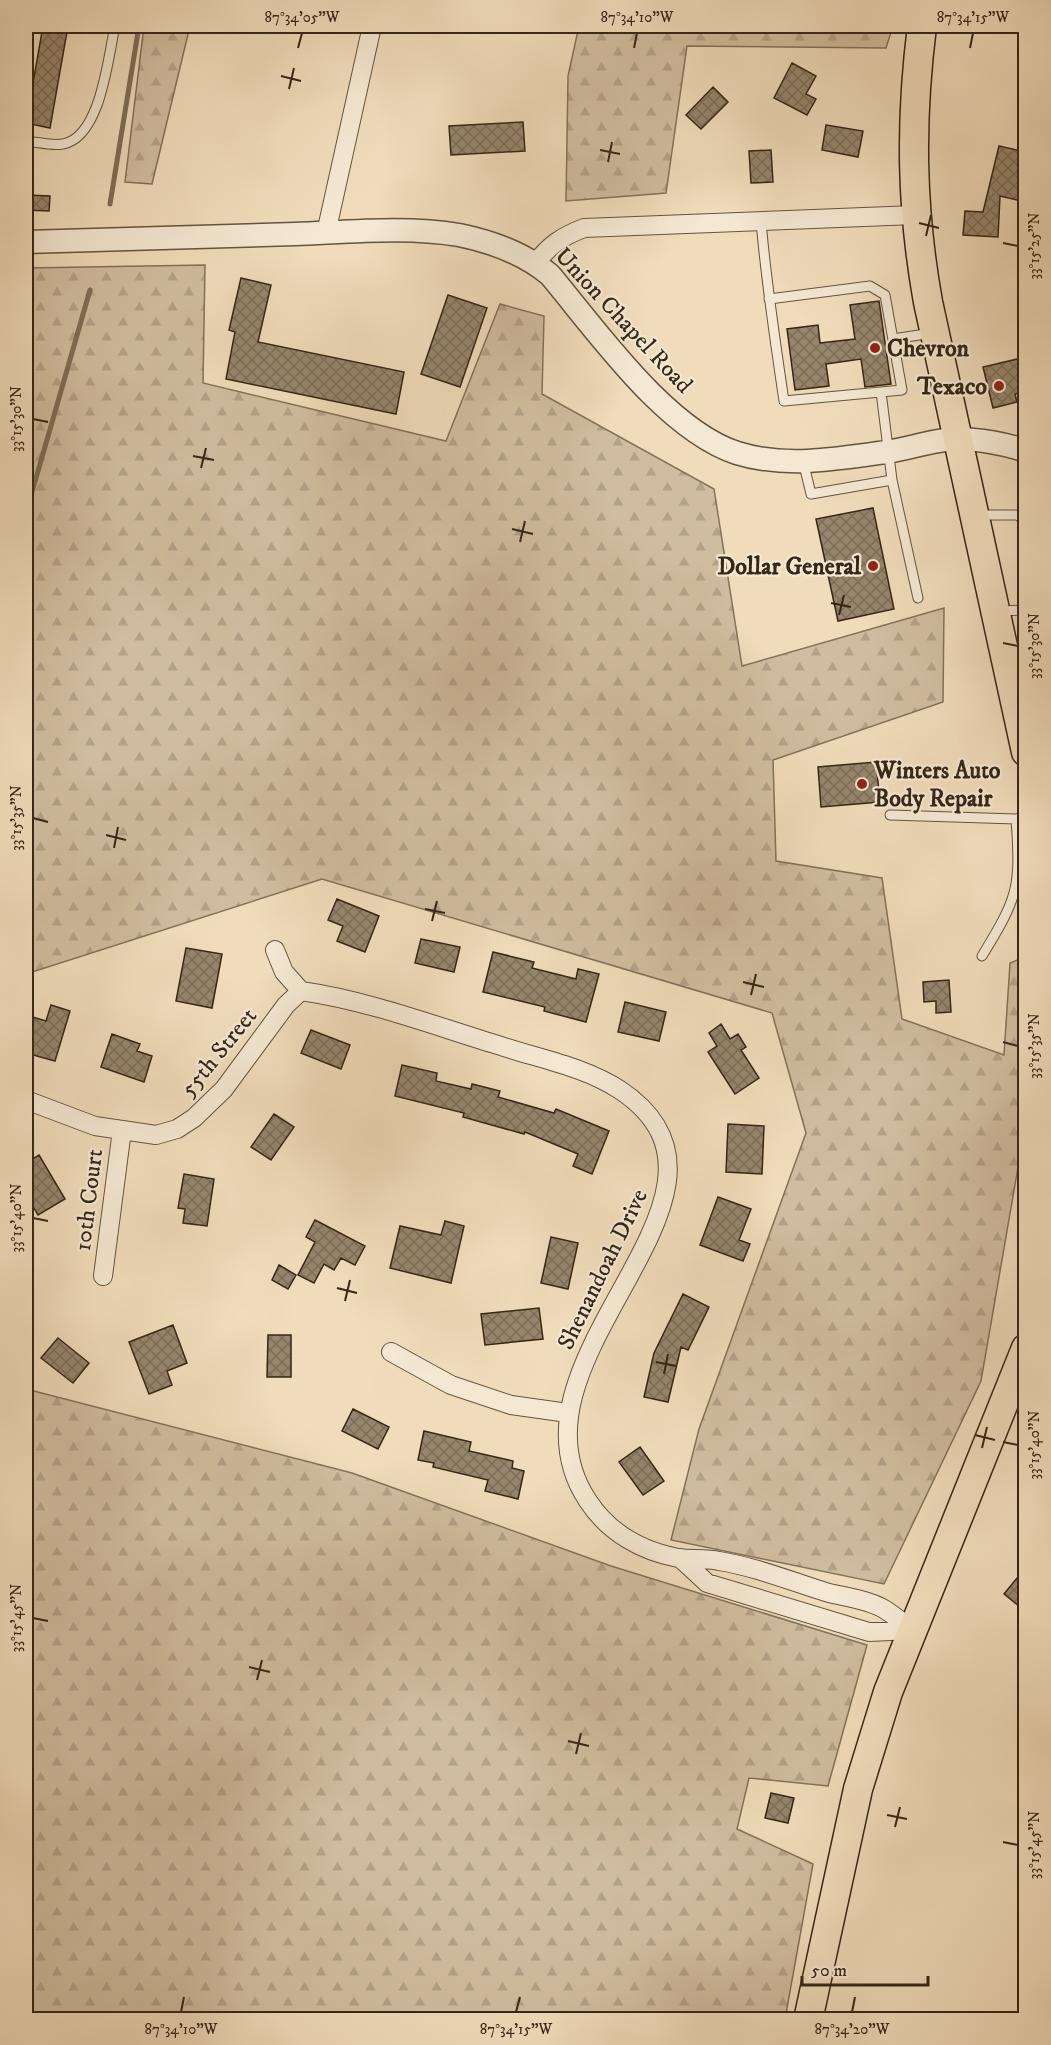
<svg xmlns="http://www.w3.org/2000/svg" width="1051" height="2045" font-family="'IM FELL DW Pica',serif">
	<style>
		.forest { fill: url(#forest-firs); stroke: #82725a; stroke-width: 1.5 }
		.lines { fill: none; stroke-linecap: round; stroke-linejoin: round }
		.stream { stroke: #7f6e57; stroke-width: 5 }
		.building { fill: url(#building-cross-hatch); stroke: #352616; stroke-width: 1.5 }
		.service-casing { stroke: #64543f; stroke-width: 11 }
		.minor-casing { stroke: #64543f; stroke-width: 20 }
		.tertiary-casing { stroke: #64543f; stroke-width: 25 }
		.primary-casing { stroke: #352616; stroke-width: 31 }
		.service { stroke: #f5e8d3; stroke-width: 9 }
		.minor { stroke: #f5e8d3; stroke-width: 18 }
		.tertiary { stroke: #f5e8d3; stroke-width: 22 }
		.primary { stroke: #f0dcbb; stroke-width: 28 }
		.ticks { fill: none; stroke: #352616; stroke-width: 2 }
		.poi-dot { fill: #8f2418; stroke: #f5e8d3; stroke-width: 2 }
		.labels { text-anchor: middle; stroke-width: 4.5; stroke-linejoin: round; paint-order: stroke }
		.street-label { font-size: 24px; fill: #352616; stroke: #f5e8d3 }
		.poi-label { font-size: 24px; font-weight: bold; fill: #352616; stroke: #f5e8d3; text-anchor: start }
		.neatline { fill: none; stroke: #352616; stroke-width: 2 }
		.ticks-label { font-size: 15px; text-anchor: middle; fill: #352616 }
	</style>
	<defs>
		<pattern id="forest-firs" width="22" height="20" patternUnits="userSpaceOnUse" patternTransform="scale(1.5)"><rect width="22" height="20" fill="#d0bd9f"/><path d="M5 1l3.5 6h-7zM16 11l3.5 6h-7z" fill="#b3a288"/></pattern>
		<pattern id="building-cross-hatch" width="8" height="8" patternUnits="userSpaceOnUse" patternTransform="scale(1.5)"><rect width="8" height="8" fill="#96856c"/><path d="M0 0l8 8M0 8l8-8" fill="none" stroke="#7b6d58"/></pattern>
	</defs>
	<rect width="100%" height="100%" fill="#f0dcbb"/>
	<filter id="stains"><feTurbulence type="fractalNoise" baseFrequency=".00333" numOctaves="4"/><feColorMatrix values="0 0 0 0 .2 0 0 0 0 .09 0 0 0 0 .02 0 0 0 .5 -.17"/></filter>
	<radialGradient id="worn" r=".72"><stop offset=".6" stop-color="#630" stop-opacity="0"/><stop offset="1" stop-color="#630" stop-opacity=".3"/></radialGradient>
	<path class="forest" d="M144,26H190L152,184L125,182Z
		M579,26H893L886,48L687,46L666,193L566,201L568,76Z
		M205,265L203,383L446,441L500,304L544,316L542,394L714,489L742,666L944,608L943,702L773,760L776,861L882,878L902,1019L1004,1055L1010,963L1025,957V1127L981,1381L884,1584L671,1540L699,1429L806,1133L772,1013L322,879L26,974V268Z
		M26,1389L352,1473L611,1566L867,1645L828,1786L749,1778L737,1829L813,1864L785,2019H26Z"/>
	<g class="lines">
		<path class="stream" d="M110,204L139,26
			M26,513L90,290"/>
	</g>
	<path class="building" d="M43,26H68L50,128L26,123Z
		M792,63L816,76L806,94L816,99L807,115L774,98Z
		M713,87L728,102L701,129L686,115Z
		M523,122L525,151L451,155L449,126Z
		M826,125L863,131L858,157L822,150Z
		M999,146L1026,152V202L1000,196L998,237L963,235L965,211L983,212Z
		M771,150L773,182L751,183L749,151Z
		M26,195L50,196L49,211L26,210Z
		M241,278L271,285L258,342L404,372L396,414L226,379L235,332L229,330Z
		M448,295L487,308L460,387L421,374Z
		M879,301L891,384L865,387L861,359L826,364L829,386L795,390L787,329L818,325L820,343L855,339L850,305Z
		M1026,357V392L1015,394L1017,402L993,408L983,367Z
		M873,508L894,609L838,621L816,519Z
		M876,762L880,802L821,807L818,767Z
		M337,899L379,916L365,952L337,941L343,926L328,920Z
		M421,939L460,947L454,972L415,963Z
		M186,948L222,954L212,1008L176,1001Z
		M493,952L534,962L532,968L576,979L578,969L599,974L586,1022L544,1011L545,1007L483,992Z
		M949,980L951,1012L936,1013V1001L924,1002L923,982Z
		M625,1002L666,1012L659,1041L618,1032Z
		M51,1005L70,1011L55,1061L26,1053V1015L46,1021Z
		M721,1024L730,1039L738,1034L746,1047L741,1050L759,1078L735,1094L708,1052L717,1046L709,1033Z
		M311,1030L350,1045L341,1069L301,1053Z
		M112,1034L140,1044L137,1051L152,1056L144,1082L101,1067Z
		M402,1065L437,1073L436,1081L471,1089L472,1084L500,1091L498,1097L554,1113L556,1109L609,1131L592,1174L573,1166L578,1154L525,1132L524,1134L463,1117L464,1113L395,1096Z
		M274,1114L294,1127L271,1160L251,1147Z
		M728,1124L764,1126L762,1174L726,1172Z
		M39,1155L65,1199L38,1215L26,1194V1163Z
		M184,1174L214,1179L207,1226L183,1223L185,1209L178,1208Z
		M718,1197L751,1209L739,1240L750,1244L743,1261L700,1245Z
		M315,1220L365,1246L355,1265L341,1258L334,1270L324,1264L314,1283L298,1275L315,1242L306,1237Z
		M445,1221L464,1226L451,1283L390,1268L400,1226L441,1235Z
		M551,1237L578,1243L568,1289L541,1283Z
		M279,1265L296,1275L288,1289L272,1280Z
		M683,1294L709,1307L688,1350L681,1347L668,1402L644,1397L654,1353Z
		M539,1308L543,1339L485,1345L481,1314Z
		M173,1325L187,1363L167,1371L172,1385L149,1394L129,1342Z
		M268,1335H291V1377H267Z
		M58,1338L89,1363L73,1383L41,1358Z
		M353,1409L389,1427L378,1449L342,1431Z
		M424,1431L471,1442L469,1451L513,1461L512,1468L524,1471L518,1499L485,1491L488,1480L433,1467L434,1463L418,1460Z
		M640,1447L664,1481L643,1495L619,1462Z
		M1026,1567V1599L1020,1607L1004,1594Z
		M771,1793L794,1798L788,1823L765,1818Z"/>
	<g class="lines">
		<g class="service-casing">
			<path id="service" d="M26,141C37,142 52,146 63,144C101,137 108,57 115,26
				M761,221C766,281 775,341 784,401L902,390L885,295L870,286L769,299
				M893,339L932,333
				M881,392L892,480L918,598
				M803,461L811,494L892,480
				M979,515H1017L1026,521
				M1000,611L1026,610
				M890,815L1016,819
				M982,956C1018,897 1021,888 1016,819L1026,816"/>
		</g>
		<g class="minor-casing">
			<path id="minor" d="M326,233L372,26
				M536,263C549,245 563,236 584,228L915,215
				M275,950L284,972L301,991C370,1001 435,1026 501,1046C540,1059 585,1067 620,1090C776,1194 492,1358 588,1501C609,1533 642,1551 678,1558C691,1560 705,1558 719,1561C756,1567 793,1582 829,1593C846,1597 869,1600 884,1609C894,1615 903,1623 912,1630
				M26,1100L95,1126L156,1135L177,1129L194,1118L224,1089L286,1005L301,991
				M103,1276L122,1130
				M391,1352L451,1385L511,1405L568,1413
				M680,1558L707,1583L869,1632L912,1630"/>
		</g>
		<g class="tertiary-casing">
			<path id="tertiary" d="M26,242C115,239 205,237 295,234C348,232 407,226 459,235C493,242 524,253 550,275C597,331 666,430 737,453C784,468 838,459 886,452C910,449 934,439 958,439C978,439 1007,444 1026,451"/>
		</g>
		<g class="primary-casing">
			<path id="primary" d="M922,26C910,122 911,207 928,302L1026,752
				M808,2020L858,1789L888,1692L1026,1348"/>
		</g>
		<use href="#service" class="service"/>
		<use href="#minor" class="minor"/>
		<use href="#tertiary" class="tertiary"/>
		<use href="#primary" class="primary"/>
	</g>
	<path class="ticks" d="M298,48L302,33M634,48L637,33M970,48L973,33M281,76L301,81M289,89L294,68M600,150L620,154M608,162L612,142M919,223L939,228M926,236L931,215M1003,243L1018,246M33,419L48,422M193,456L214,460M201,468L206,448M512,529L533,534M520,542L525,521M831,603L851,607M839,615L844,595M1003,643L1018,646M33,818L48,822M106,835L126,840M114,848L118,827M425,909L445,913M432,921L437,901M743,982L764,987M751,995L756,974M1003,1042L1018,1046M33,1218L48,1221M337,1288L357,1293M345,1301L350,1280M656,1362L676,1366M664,1374L668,1354M975,1435L995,1440M1003,1442L1018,1445M982,1448L987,1427M33,1618L48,1621M249,1667L270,1672M257,1680L262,1660M568,1741L589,1746M576,1754L581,1733M887,1815L907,1819M895,1827L900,1807M1003,1842L1018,1845M181,2012L184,1997M516,2012L520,1997M852,2012L855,1997"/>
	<g class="poi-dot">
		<circle cx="875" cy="348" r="6"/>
		<circle cx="999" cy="386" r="6"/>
		<circle cx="873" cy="566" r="6"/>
		<circle cx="862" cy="784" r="6"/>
	</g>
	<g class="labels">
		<g class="street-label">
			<text transform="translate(624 320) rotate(47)" y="8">Union Chapel Road</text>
			<text transform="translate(218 1052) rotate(-51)" y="8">55th Street</text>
			<text transform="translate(88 1200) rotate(-83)" y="8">10th Court</text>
			<text transform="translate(602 1269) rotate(-64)" y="8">Shenandoah Drive</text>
		</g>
		<g class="poi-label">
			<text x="887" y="356">Chevron</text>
			<text x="987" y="394" text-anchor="end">Texaco</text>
			<text x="861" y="574" text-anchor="end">Dollar General</text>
			<text x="874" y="778">Winters Auto<tspan x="874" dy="28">Body Repair</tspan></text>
		</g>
	</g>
	<rect width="1051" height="2045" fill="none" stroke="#f0dcbb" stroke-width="66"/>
	<path d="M802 1976v9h126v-9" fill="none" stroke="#352616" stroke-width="3"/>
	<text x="811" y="1976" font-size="18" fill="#352616" stroke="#f5e8d3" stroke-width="4.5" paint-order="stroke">50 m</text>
	<rect x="33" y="33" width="985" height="1979" class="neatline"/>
	<g class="ticks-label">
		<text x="302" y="22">87°34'05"W</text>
		<text x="637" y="22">87°34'10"W</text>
		<text x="973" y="22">87°34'15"W</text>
		<text transform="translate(1034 246) rotate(-90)" y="5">33°15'25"N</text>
		<text transform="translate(16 419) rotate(-90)" y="5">33°15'30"N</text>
		<text transform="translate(1034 646) rotate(-90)" y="5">33°15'30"N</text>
		<text transform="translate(16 818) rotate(-90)" y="5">33°15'35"N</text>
		<text transform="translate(1034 1046) rotate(-90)" y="5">33°15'35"N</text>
		<text transform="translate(16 1218) rotate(-90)" y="5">33°15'40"N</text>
		<text transform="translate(1034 1445) rotate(-90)" y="5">33°15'40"N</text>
		<text transform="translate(16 1618) rotate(-90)" y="5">33°15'45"N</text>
		<text transform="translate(1034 1845) rotate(-90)" y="5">33°15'45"N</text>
		<text x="181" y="2034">87°34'10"W</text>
		<text x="516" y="2034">87°34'15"W</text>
		<text x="852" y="2034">87°34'20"W</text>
	</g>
	<rect width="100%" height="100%" filter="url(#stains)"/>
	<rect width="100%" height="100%" fill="url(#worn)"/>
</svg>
